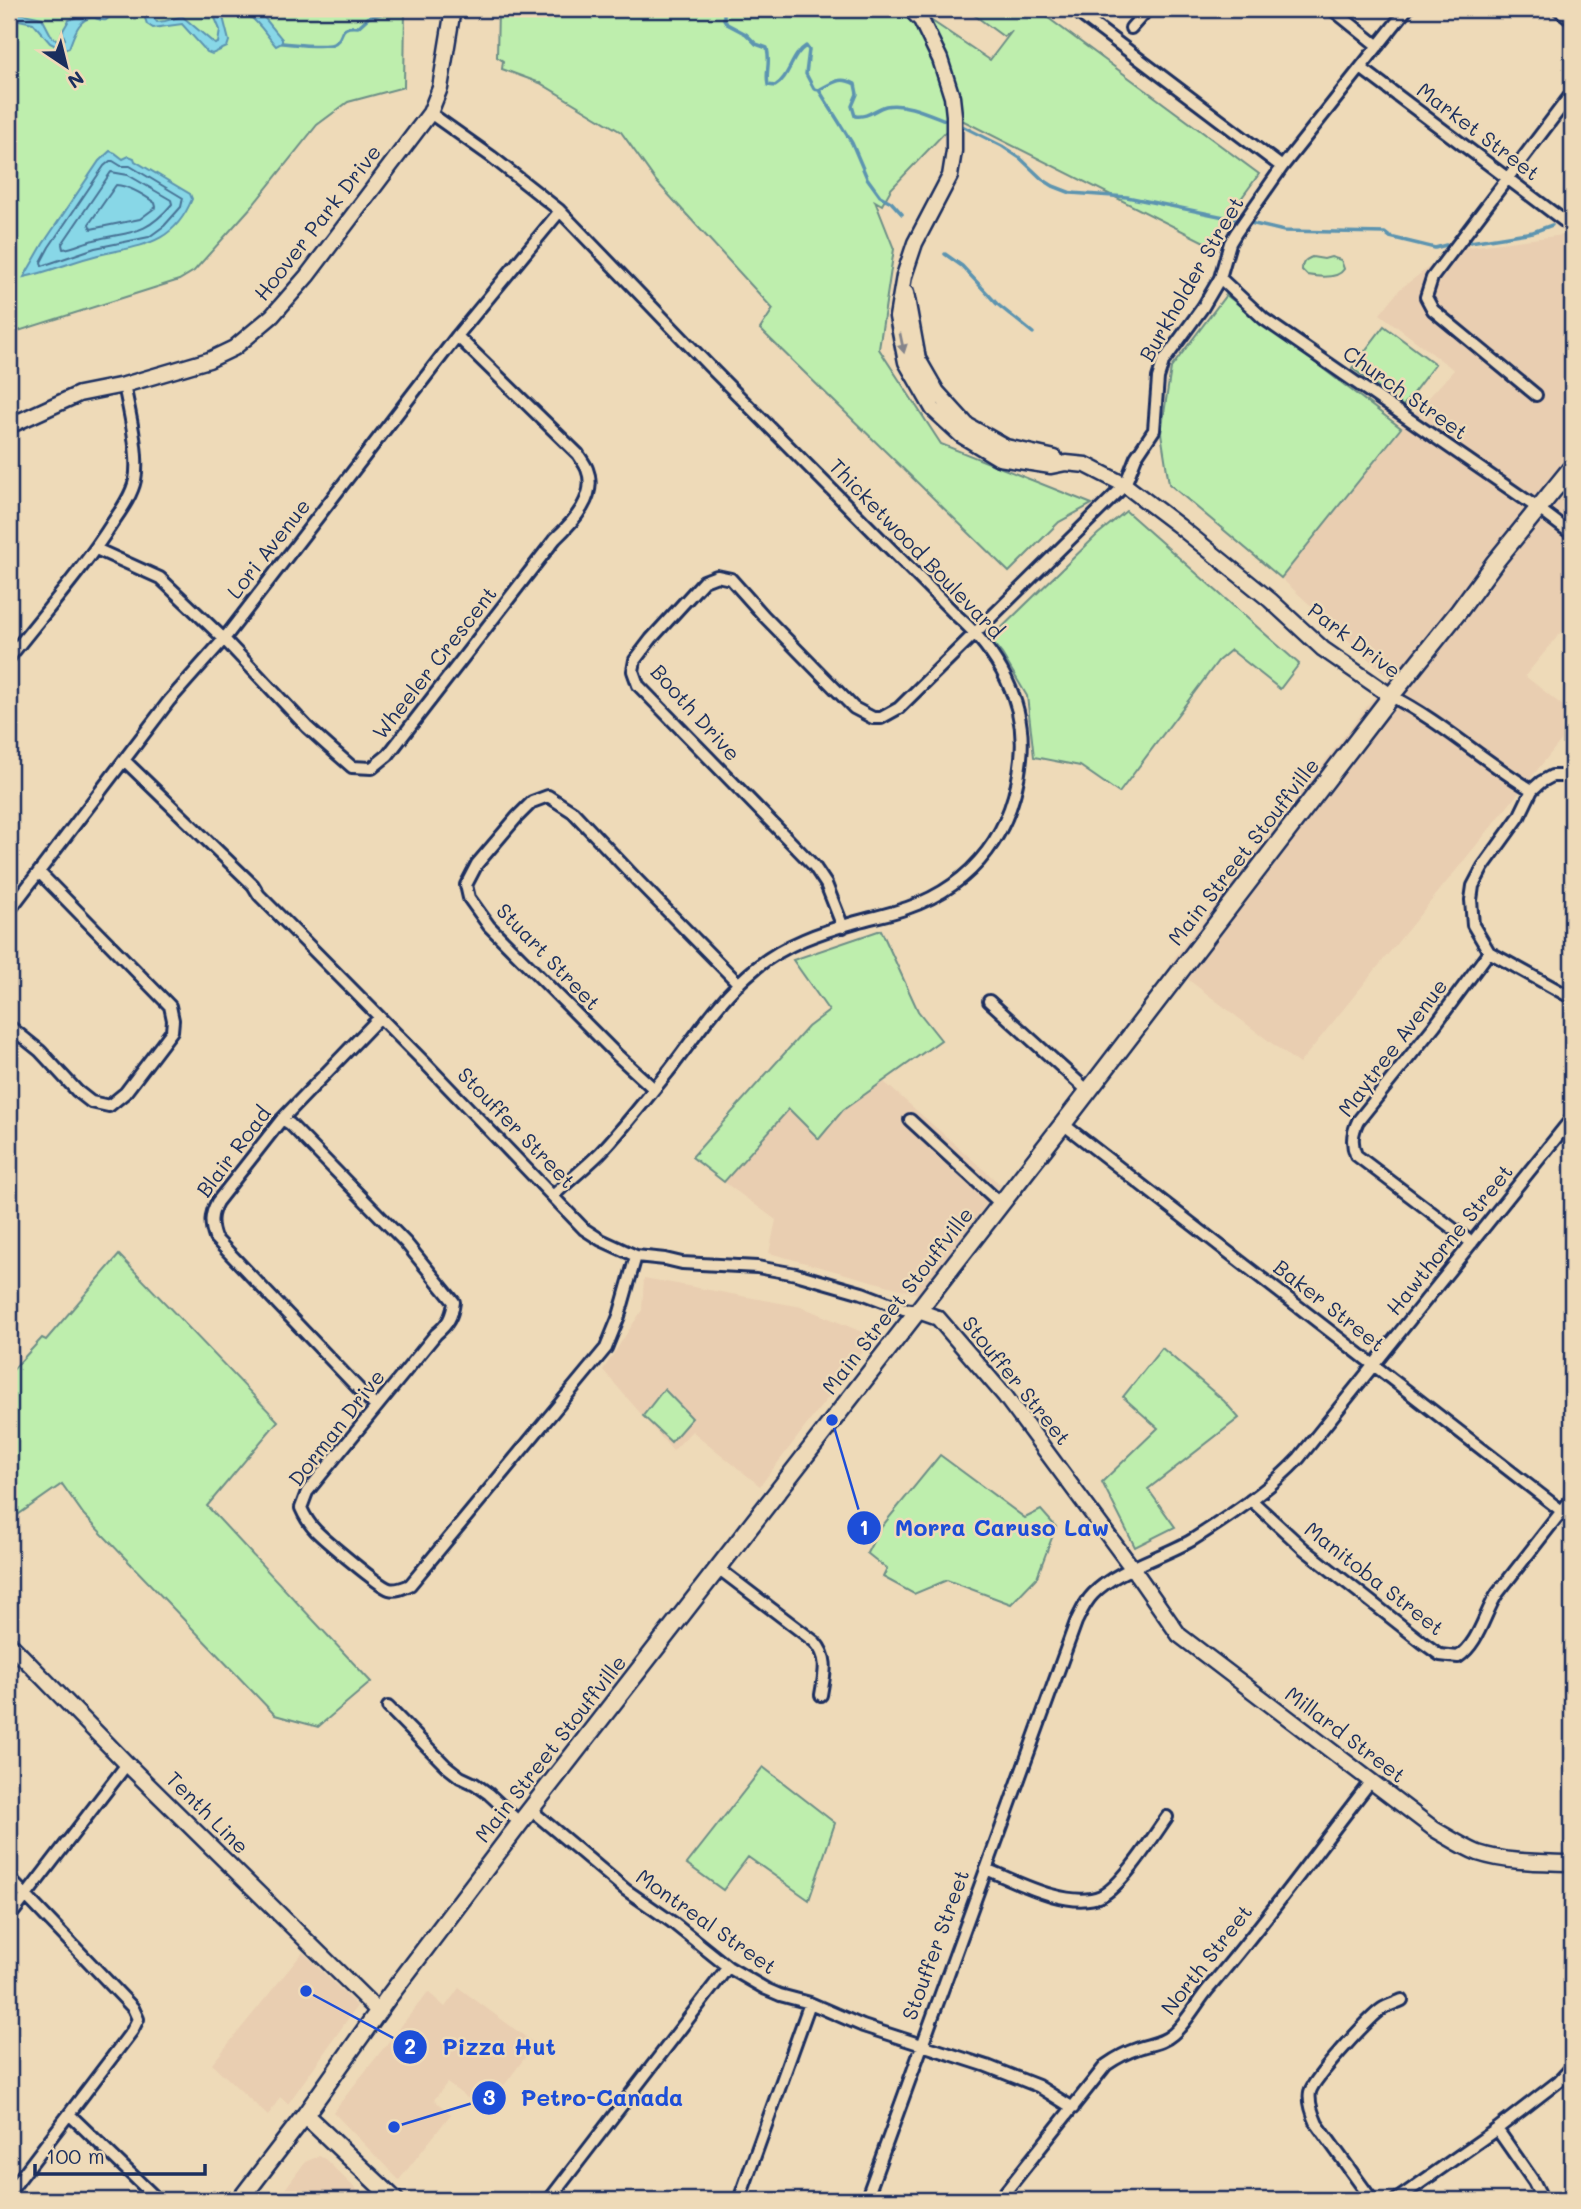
<svg xmlns="http://www.w3.org/2000/svg" width="1581" height="2209" font-family="Mali,sans-serif">
	<style>
		.built { fill: #e9ceb1 }
		.green { fill: #beeead; stroke: #6c8e86; stroke-width: 2 }
		.water { fill: #88d7e7; stroke: #5c94b0; stroke-width: 2 }
		.lines { fill: none; stroke-linecap: round; stroke-linejoin: round }
		.shore { stroke: #477295; stroke-width: 2 }
		.stream { stroke: #5c94b0; stroke-width: 3.5 }
		.minor-casing { stroke: #1b2f5e; stroke-width: 16 }
		.tertiary-casing { stroke: #1b2f5e; stroke-width: 19 }
		.secondary-casing { stroke: #1b2f5e; stroke-width: 21 }
		.minor { stroke: #eedab8; stroke-width: 10 }
		.tertiary { stroke: #eedab8; stroke-width: 14 }
		.secondary { stroke: #eedab8; stroke-width: 16 }
		.oneway { fill: #84848b }
		.labels { text-anchor: middle; stroke-width: 5; stroke-linejoin: round; paint-order: stroke }
		.street-label { font-size: 21px; fill: #1b2f5e; stroke: #eedab8 }
		.leader { fill: none; stroke: #1d4ed8; stroke-width: 2.5 }
		.callout-dot { fill: #1d4ed8; stroke: #eedab8; stroke-width: 2.5 }
		.mark-label { font-size: 21px; text-anchor: middle; font-weight: bold; fill: #fff }
		.callout-label { font-size: 23px; text-anchor: middle; font-weight: bold; fill: #1d4ed8; stroke: #eedab8; stroke-width: 5; stroke-linejoin: round; paint-order: stroke }
	</style>
	<rect width="100%" height="100%" fill="#eedab8"/>
	<filter id="ink" filterUnits="userSpaceOnUse"><feTurbulence type="fractalNoise" baseFrequency=".0143" numOctaves="2"/><feDisplacementMap in="SourceGraphic" scale="14" xChannelSelector="R" yChannelSelector="G"/><feConvolveMatrix kernelMatrix="1 2 1 2 8 2 1 2 1" color-interpolation-filters="sRGB"/></filter>
	<g filter="url(#ink)">
		<path class="built" d="M1572,234V619L1525,676L1572,713V727L1299,1064L1169,965L1389,678L1281,578L1401,428L1454,370L1380,314L1400,289L1453,249Z
			M883,1081L1001,1185L919,1294L769,1253L776,1220L724,1182L789,1109L819,1138L843,1110Z
			M644,1278L802,1307L874,1337L760,1486L692,1431L673,1451L603,1370L642,1310Z
			M303,1952L357,2006L288,2104L280,2097L268,2116L212,2064Z
			M459,1988L535,2044L485,2111L447,2083L434,2100L451,2114L399,2180L333,2112L428,1992L445,2007Z
			M319,2156L325,2159L367,2200H277L305,2162Z"/>
		<path class="green" d="M9,9H405L404,87L348,102L317,125L253,205L194,271L179,280L9,334Z
			M498,9H914L990,60L1012,31L1004,37L966,9H1036L1259,174L1208,244L948,113L946,115L949,128L891,189L882,205L875,201L894,249L879,349L941,444L1092,504L1059,522L1009,572L760,329L773,309L656,181L621,132L540,83L502,69L503,61L497,57Z
			M1312,257L1324,259L1331,257L1341,260L1344,269C1338,279 1318,277 1307,275L1302,270C1302,262 1305,260 1312,257Z
			M1226,295L1401,428L1281,578L1169,484L1161,433L1171,368Z
			M1384,326L1435,364L1403,406L1352,368Z
			M1126,511L1299,664L1280,689L1231,650L1218,661L1119,793L1080,766L1034,757L1027,696L1002,654L990,639L1098,534Z
			M881,930L918,1011L941,1040L843,1110L819,1139L789,1109L724,1182L692,1157L808,1027L829,1011L793,960Z
			M119,1255L278,1421L207,1506L371,1682L318,1727L275,1715L84,1515L62,1484L9,1521V1374L42,1338L46,1340Z
			M1162,1348L1224,1401L1239,1418L1148,1489L1175,1527L1135,1547L1102,1482L1158,1428L1123,1397Z
			M664,1389L692,1418L671,1442L643,1416Z
			M940,1455L1025,1518L1041,1510L1056,1527L1037,1577L1011,1604L947,1580L914,1594L883,1577L887,1569L867,1553L879,1530Z
			M763,1767L835,1823L809,1900L748,1857L723,1890L687,1864Z"/>
		<path class="water" d="M96,9H119L106,20C102,21 99,19 95,18C79,15 73,38 69,48L63,50L50,43L33,23L9,18V11L42,18L52,37L61,42L65,39L62,32L69,20Z
			M142,9H151L150,13L157,22L165,21L182,16L215,44L218,43L220,30L215,18L216,12L220,9H254L263,16L282,39V43L276,46C262,31 248,0 223,17L229,41L227,47L212,54L207,52L182,24L153,28L147,24Z
			M110,151L115,153L123,159L129,156L134,158L135,161L190,194L192,199C173,246 140,245 98,255C73,261 50,272 24,277L43,244L99,161Z"/>
		<g class="lines">
			<path class="shore" d="M110,161H113L121,166H130L183,198L181,207L164,226L149,237L95,248L42,266L41,262L49,247L104,166Z
				M111,172L128,175L171,200L172,204C145,236 131,231 94,240C84,242 74,248 63,249L62,244Z
				M116,185C130,186 144,195 155,203L156,207L140,219L91,229L89,224Z"/>
			<path class="stream" d="M724,9V19L727,24L746,34L756,44L767,48C771,64 765,72 768,85L775,86C790,77 791,55 806,46L809,50L806,74L814,89L819,90L852,143L867,178L880,196L891,202L902,214
				M282,43C294,44 323,48 333,44C347,38 335,25 358,27L369,17L385,13L388,9
				M819,90C834,82 840,76 855,84L857,94L852,106L855,116C869,118 874,109 886,106C906,102 931,115 950,122
				M958,124L1002,146L1020,158L1042,179L1053,186L1071,193L1127,197L1234,219
				M1250,223L1284,231L1385,233L1390,237L1435,248L1446,245
				M1470,242L1533,232L1552,225
				M945,254L962,266L997,304L1033,333"/>
			<g class="minor-casing">
				<path id="minor" d="M1073,9L1282,167
					M1332,9L1378,46
					M1558,9L1572,20
					M1131,28L1148,9
					M1361,68L1572,227
					M430,113L492,157L559,210L709,366L956,615C997,651 1027,702 1021,758C1014,830 976,884 907,908C891,914 873,917 856,922C821,932 785,944 756,968C720,997 696,1036 668,1072C646,1099 624,1128 600,1153C585,1168 568,1181 553,1196
					M1220,278L1264,319L1539,509L1572,534
					M1536,395L1433,310L1426,297L1432,278L1572,93
					M96,549L160,578L224,639L307,727L328,746L352,767L372,768L388,755L555,539C573,522 598,496 587,469C585,464 581,459 578,454L457,336
					M9,658C44,613 82,571 113,522C121,510 132,495 135,480C140,455 129,410 124,385
					M1391,696C1441,721 1483,761 1532,790
					M124,760L253,885L259,895L426,1064L584,1229L601,1240L636,1256L665,1259L682,1263L757,1267L796,1274L862,1293L904,1309L918,1311
					M1572,776H1552L1541,782L1532,790L1519,817L1483,867L1473,886L1471,900L1473,925L1489,952L1572,998
					M9,911L169,701L224,639L457,336L560,211
					M843,927L826,884L814,866L638,685L633,671L635,660L651,639L704,581L717,576L731,579L764,616L854,708L873,718H881L899,708L1125,485L1136,457L1154,430L1158,378L1163,362L1203,307L1220,278L1230,243L1236,233L1282,167L1407,9
					M989,1001L1088,1091
					M9,1026L40,1051L77,1091L91,1102L109,1106L125,1093L172,1031L173,1020L170,1006L39,872
					M653,1088L617,1055L489,926L469,898L466,885L477,864L517,817L532,802L548,796L573,812L638,881L739,984
					M282,1119L290,1124L406,1243L454,1302C452,1317 448,1324 436,1334L307,1492L301,1508C305,1517 309,1524 316,1531C325,1540 379,1586 389,1589C396,1591 403,1588 410,1585L606,1348L619,1316L636,1256
					M910,1120L1000,1203
					M1063,1124L1572,1519
					M1472,1243L1356,1155C1351,1143 1352,1133 1358,1121L1435,1025L1489,952
					M376,1407L215,1238C210,1224 210,1215 217,1202L282,1119L379,1018
					M1251,1500L1304,1549L1422,1642L1440,1655L1458,1657C1479,1643 1484,1614 1497,1594L1572,1498
					M718,1568L815,1642C830,1659 824,1675 821,1695
					M388,1707L446,1766L460,1777L475,1784L489,1794L520,1823
					M531,1810L626,1890L672,1922L728,1967L766,1989L780,1995L810,2003L863,2026L987,2066L1038,2086L1073,2108
					M986,1869C1015,1881 1069,1910 1101,1896C1122,1886 1153,1837 1167,1817
					M9,1878L133,2008L138,2019L132,2031L9,2193
					M9,1918L127,1764
					M69,2114L158,2200
					M1497,2129L1534,2182L1543,2200
					M549,2200L728,1967
					M739,2200L810,2003
					M866,2200L1076,1622C1081,1612 1085,1602 1093,1594C1117,1569 1161,1558 1192,1540C1230,1516 1268,1491 1299,1458L1572,1118
					M999,2200L1106,2065C1116,2058 1127,2052 1139,2048C1151,2044 1163,2043 1173,2034C1187,2022 1197,2002 1209,1988C1266,1922 1317,1850 1371,1781
					M1372,2200L1317,2124C1313,2115 1308,2102 1310,2092C1313,2079 1370,2017 1382,2009C1388,2005 1396,2003 1402,2000
					M1396,2200L1497,2129L1559,2081L1572,2067"/>
			</g>
			<g class="tertiary-casing">
				<path id="tertiary" d="M910,9L921,20L940,59L952,97L954,115V151L950,176L915,243L904,276L897,317L906,362L933,409L961,435L999,458L1051,466L1066,463L1086,465L1125,485L1179,526L1270,600L1323,649L1391,696
					M906,293L918,359L937,392L967,425L1006,447L1055,458
					M9,426L79,394L124,385L209,360L234,348L272,316L307,276L430,113L440,88L453,9
					M918,1311L938,1318L1005,1396L1133,1569L1179,1635L1434,1829C1448,1837 1463,1847 1478,1853C1509,1863 1541,1862 1572,1863
					M9,1643L127,1764L378,2011"/>
			</g>
			<g class="secondary-casing">
				<path id="secondary" d="M305,2115L395,2200
					M240,2200L305,2115L387,1999L520,1823L1063,1124L1391,696L1459,611L1495,562L1572,467"/>
			</g>
			<use href="#minor" class="minor"/>
			<use href="#tertiary" class="tertiary"/>
			<use href="#secondary" class="secondary"/>
		</g>
		<defs><path id="oneway-solid" d="M-6-.8H1V-3.2L6.5 0L1 3.2V.8H-6Z" transform="scale(1.75)"/></defs>
		<use class="oneway" href="#oneway-solid" transform="translate(902 343) rotate(78)"/>
	</g>
	<g class="labels">
		<g class="street-label">
			<text transform="translate(1478 132) rotate(37)" y="7">Market Street</text>
			<text transform="translate(318 223) rotate(-52)" y="7">Hoover Park Drive</text>
			<text transform="translate(1192 279) rotate(-60)" y="7">Burkholder Street</text>
			<text transform="translate(1405 393) rotate(35)" y="7">Church Street</text>
			<text transform="translate(269 549) rotate(-52)" y="7">Lori Avenue</text>
			<text transform="translate(916 549) rotate(46)" y="7">Thicketwood Boulevard</text>
			<text transform="translate(1354 641) rotate(37)" y="7">Park Drive</text>
			<text transform="translate(435 663) rotate(-52)" y="7">Wheeler Crescent</text>
			<text transform="translate(695 713) rotate(48)" y="7">Booth Drive</text>
			<text transform="translate(1244 852) rotate(-52)" y="7">Main Street Stouffville</text>
			<text transform="translate(548 957) rotate(46)" y="7">Stuart Street</text>
			<text transform="translate(1393 1048) rotate(-53)" y="7">Maytree Avenue</text>
			<text transform="translate(516 1128) rotate(46)" y="7">Stouffer Street</text>
			<text transform="translate(234 1152) rotate(-53)" y="7">Blair Road</text>
			<text transform="translate(1450 1240) rotate(-51)" y="7">Hawthorne Street</text>
			<text transform="translate(898 1301) rotate(-52)" y="7">Main Street Stouffville</text>
			<text transform="translate(1329 1306) rotate(38)" y="7">Baker Street</text>
			<text transform="translate(1016 1381) rotate(51)" y="7">Stouffer Street</text>
			<text transform="translate(337 1428) rotate(-52)" y="7">Dorman Drive</text>
			<text transform="translate(1374 1579) rotate(38)" y="7">Manitoba Street</text>
			<text transform="translate(1345 1735) rotate(37)" y="7">Millard Street</text>
			<text transform="translate(551 1749) rotate(-52)" y="7">Main Street Stouffville</text>
			<text transform="translate(207 1813) rotate(45)" y="7">Tenth Line</text>
			<text transform="translate(706 1922) rotate(35)" y="7">Montreal Street</text>
			<text transform="translate(936 1945) rotate(-70)" y="7">Stouffer Street</text>
			<text transform="translate(1207 1960) rotate(-52)" y="7">North Street</text>
		</g>
	</g>
	<path class="leader" d="M832 1420L864 1528M306 1991L410 2047M394 2127L489 2098"/>
	<g class="callout-dot">
		<circle cx="832" cy="1420" r="7"/>
		<circle cx="306" cy="1991" r="7"/>
		<circle cx="394" cy="2127" r="7"/>
		<circle cx="864" cy="1528" r="18"/>
		<circle cx="410" cy="2047" r="18"/>
		<circle cx="489" cy="2098" r="18"/>
	</g>
	<g class="mark-label">
		<text x="864" y="1535">1</text>
		<text x="410" y="2054">2</text>
		<text x="489" y="2105">3</text>
	</g>
	<g class="callout-label">
		<text x="1002" y="1536">Morra Caruso Law</text>
		<text x="499" y="2055">Pizza Hut</text>
		<text x="602" y="2106">Petro-Canada</text>
	</g>
	<rect width="1581" height="2209" fill="none" stroke="#eedab8" stroke-width="35"/>
	<rect x="18" y="18" width="1546" height="2174" fill="none" stroke="#1b2f5e" stroke-width="2.5" filter="url(#ink)"/>
	<g transform="translate(66 66) rotate(145)" stroke="#eedab8" stroke-width="5" paint-order="stroke">
	<path d="M0-5L12 26L0 18L-12 26Z" fill="#1b2f5e"/>
	<text y="-10" font-size="19" font-weight="bold" text-anchor="middle" fill="#1b2f5e">N</text>
	</g>
	<path d="M35 2164v10h170v-10" fill="none" stroke="#1b2f5e" stroke-width="3.5"/>
	<text x="46" y="2164" font-size="21" fill="#1b2f5e" stroke="#eedab8" stroke-width="5" paint-order="stroke">100 m</text>
</svg>
